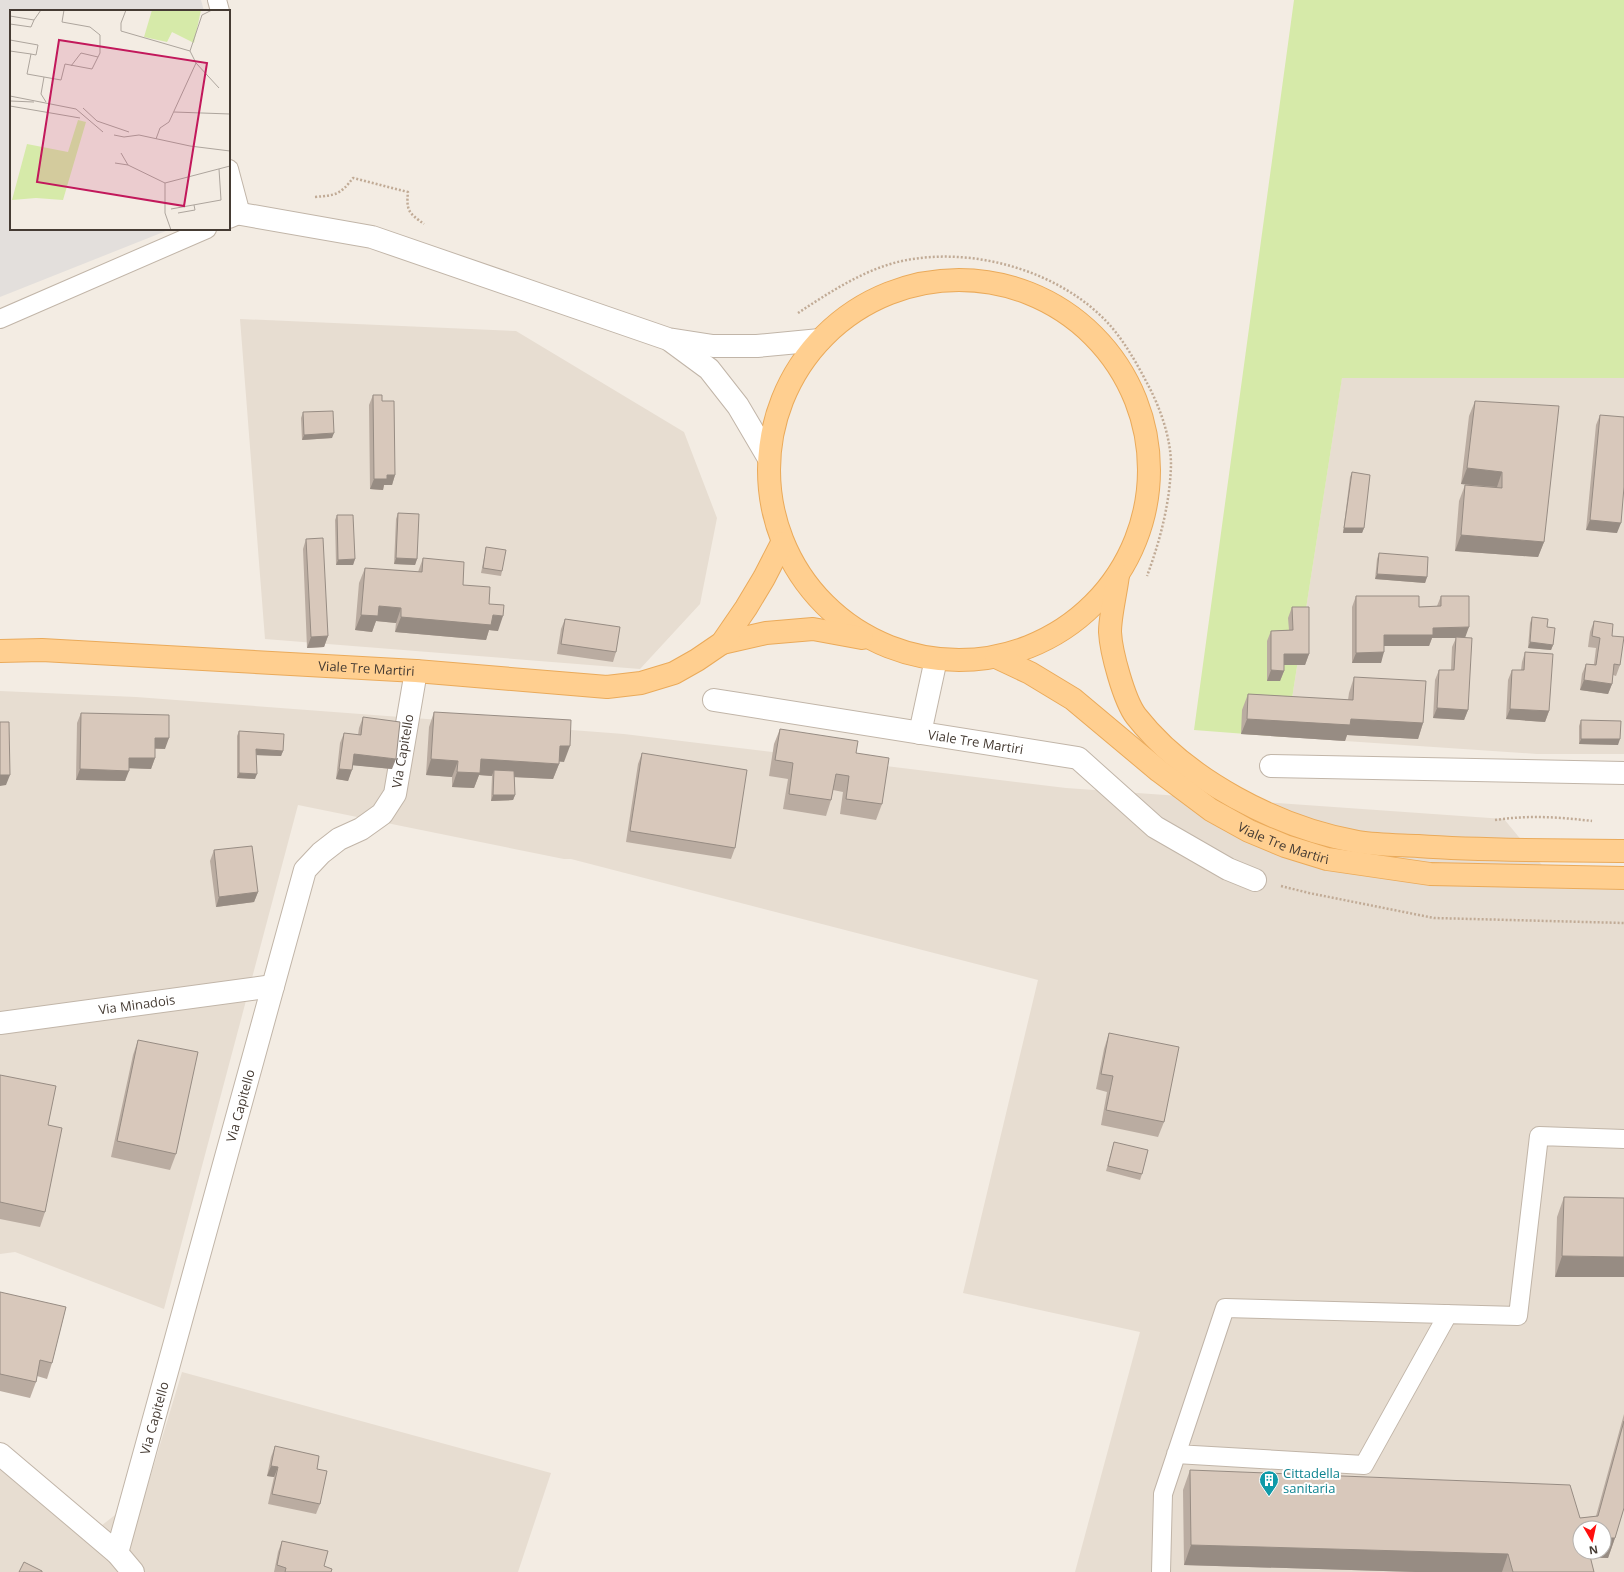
<svg xmlns="http://www.w3.org/2000/svg" width="1624" height="1572" font-family="'Open Sans',sans-serif">
	<style>
		.residential { fill: #e7ddd1; fill-rule: evenodd }
		.green { fill: #d6eaa9 }
		.parking { fill: #e3dfdc }
		.lines { fill: none; stroke-linecap: round; stroke-linejoin: round }
		.lane-casing { stroke: #c1b5a8; stroke-width: 20 }
		.street-casing { stroke: #c1b5a8; stroke-width: 24 }
		.primary-casing { stroke: #eaaa5a; stroke-width: 24 }
		.path { stroke: #c1ab96; stroke-width: 2.5; stroke-dasharray: 2 2; stroke-linecap: butt }
		.lane { stroke: #fff; stroke-width: 18 }
		.street { stroke: #fff; stroke-width: 22 }
		.primary { stroke: #ffcf90; stroke-width: 22 }
		.wall { fill: #baaca1 }
		.shaded-wall { fill: #978c83 }
		.building { fill: #d8c8bb; stroke: #978c83 }
		.labels { text-anchor: middle; stroke-width: 4; stroke-linejoin: round; paint-order: stroke }
		.street-label { font-size: 13px; fill: #453b33; stroke: #fff }
		.culture-label { font-size: 13px; fill: #0d838f; stroke: #fff; text-anchor: start }
		.inset-road { fill: none; stroke: #ada59d; stroke-width: 1 }
		.view { fill: #c2185b; fill-opacity: 0.15; stroke: #c2185b; stroke-width: 2 }
		.inset-edge { fill: none; stroke: #453b33; stroke-width: 2 }
	</style>
	<rect width="100%" height="100%" fill="#f3ece3"/>
	<path class="residential" d="M240,319L516,331L684,432L717,518L700,604L640,669L265,639Z
		M1342,377L1624,378V754H1537L1286,737Z
		M0,691L136,697L624,734L1066,788L1504,819L1546,870L1624,873V1572H1075L1140,1332L963,1293L1038,980L571,859H564L298,805L164,1309L15,1252L0,1254ZM1580,1528H1604V1552H1580Z
		M182,1372L551,1473L518,1572H0V1463L88,1536L146,1491Z"/>
	<path class="green" d="M1294,0H1624V378H1342L1286,737L1194,730Z"/>
	<path class="parking" d="M0,0H201L204,11H11V229H171L0,297Z"/>
	<g class="lines">
		<g class="lane-casing">
			<path id="lane" d="M217,0L220,11
				M229,169L241,214L229,219
				M0,319L207,229
				M1176,1454L1364,1465L1448,1314
				M1161,1572L1163,1494L1225,1308L1518,1316L1539,1136L1624,1139"/>
		</g>
		<g class="street-casing">
			<g id="street">
				<path d="M241,214L372,237L668,339L713,346H757L820,340"/>
				<path d="M671,341L709,369L738,406L768,457"/>
				<path id="s1" d="M714,700L1078,758L1155,827L1228,869L1255,880"/>
				<path d="M920,733L936,659"/>
				<path d="M1271,766L1624,773"/>
				<path id="s2" d="M0,1023L273,986"/>
				<path d="M0,1454L117,1553L133,1572"/>
				<path id="s3" d="M117,1553L305,870L321,853L339,839L361,829L382,814L395,794L416,671"/>
			</g>
		</g>
		<g class="primary-casing">
			<g id="primary">
				<circle cx="959" cy="470" r="190"/>
				<path d="M1118,575C1116,592 1110,616 1110,632C1111,652 1124,700 1136,716C1186,780 1278,828 1358,842C1377,845 1398,845 1418,846C1487,851 1555,850 1624,851"/>
				<path d="M722,643L766,633L813,629L862,638"/>
				<path id="s4" d="M0,651L42,650L416,671L607,687L641,683L674,673L697,660L722,643L746,608L764,578L782,543"/>
				<path id="s5" d="M996,657L1030,673L1073,699L1159,771L1211,810L1249,831L1285,846L1327,859L1430,874L1624,878"/>
			</g>
		</g>
		<path class="path" d="M315,197C336,195 340,195 353,178L408,192C406,211 409,213 424,224
			M798,313C830,292 865,269 902,261C971,246 1058,270 1107,322C1123,339 1136,362 1147,383C1160,407 1171,438 1171,465C1170,503 1160,541 1147,576
			M1495,820C1528,815 1559,817 1592,821
			M1281,886L1309,893L1434,918L1624,923"/>
		<use href="#lane" class="lane"/>
		<use href="#street" class="street"/>
		<use href="#primary" class="primary"/>
	</g>
	<path class="wall" d="M373,395L382,401L395,475L392,485H384L383,490L370,489L369,405Z
		M1475,401L1544,542L1538,557L1455,551L1459,501L1465,485L1497,488L1461,484L1469,416Z
		M303,412L332,438L302,440L301,418Z
		M1600,415L1617,533L1586,530L1596,425Z
		M1352,472L1364,528L1362,533H1343L1350,477Z
		M398,513L417,559L415,565L394,564L396,519Z
		M337,515L355,559L353,565H336L335,520Z
		M306,539L328,636L324,647L307,648L303,549Z
		M486,547L502,571L501,576L481,573L485,553Z
		M1379,553L1427,577L1425,583L1375,579L1377,559Z
		M423,558L463,585L489,604L498,631L489,630L486,640L395,632L396,623L376,621L372,632L355,630L359,583L365,568L418,572Z
		M1356,596L1419,607L1437,606L1441,596L1465,638L1468,710L1464,720L1433,718L1435,680L1439,670H1451L1452,647L1456,638H1432L1429,646H1384L1381,663H1352V607Z
		M1292,607L1309,654L1305,665H1284V671L1280,681H1267V641L1271,631L1289,630L1288,618Z
		M1532,617L1553,645L1551,650L1528,648L1530,623Z
		M565,619L616,652L613,662L557,654L561,629Z
		M1594,621L1612,636L1620,665L1616,676L1613,675L1612,684L1608,694L1580,690L1582,674L1586,664H1594L1596,648L1588,647L1590,632Z
		M1525,652L1549,711L1545,722L1506,719L1508,680L1512,670H1521L1522,662Z
		M1354,677L1423,723L1418,739L1347,735L1345,741L1241,734L1242,710L1248,694L1348,700L1349,693Z
		M434,712L564,762L559,761V764L553,779L514,777L515,795L513,800L491,801L492,776L479,775L474,788L452,787V777L426,775L429,727Z
		M81,713L165,749H155V758L151,769L129,768L125,781L76,780L77,723Z
		M363,717L392,769L353,765L348,781L336,779L340,743L344,733L358,735L359,728Z
		M1581,720L1618,745L1579,744V726Z
		M780,729L856,753L882,804L876,820L840,814L843,792L833,790L831,800L826,816L783,809L788,779L769,776L774,744Z
		M239,731L283,751L281,756L256,755L255,779L237,778V736Z
		M642,753L735,848L731,859L626,842L638,764Z
		M214,850L258,892L254,902L216,907L210,861Z
		M1109,1033L1164,1122L1158,1137L1101,1125L1107,1092L1096,1089L1104,1049Z
		M138,1040L176,1154L170,1170L111,1157L133,1055Z
		M0,1075L48,1125L45,1212L40,1227L0,1219Z
		M1114,1142L1142,1174L1140,1180L1106,1171Z
		M1564,1197L1624,1198L1555,1277L1557,1217Z
		M0,1292L52,1363L47,1379L37,1376L36,1382L30,1398L0,1391Z
		M1624,1414V1508L1615,1538L1608,1558H1590L1594,1572H1416L1184,1565L1183,1490L1190,1470L1580,1518L1596,1516Z
		M275,1446L317,1469L320,1504L316,1514L268,1504L274,1477L267,1476L271,1457Z
		M282,1541L324,1566L331,1572H274L278,1552Z"/>
	<path class="shaded-wall" d="M334,433L332,438L302,440L304,435Z
		M1467,468L1502,472L1497,487L1461,484Z
		M387,475H395L392,485H384L383,490L370,489L374,479Z
		M1590,520L1621,523L1617,533L1586,530Z
		M1344,528H1364L1362,533H1343Z
		M1461,535L1544,542L1538,557L1455,551Z
		M396,558L417,559L415,565L394,564Z
		M355,559L353,565H336L338,560Z
		M1377,574L1427,577L1425,583L1375,579Z
		M379,606L401,608L396,623L376,621L372,632L355,630L361,615Z
		M493,615L503,616L498,631L489,630L486,640L395,632L401,617Z
		M1469,627L1465,638H1432L1429,646H1381L1384,635L1433,628Z
		M328,636L324,647L307,648L311,637Z
		M1530,642L1553,645L1551,650L1528,648Z
		M1384,652L1381,663H1352L1356,653Z
		M1284,654H1309L1305,665H1280Z
		M1271,670L1284,671L1280,681H1267Z
		M1584,680L1612,684L1608,694L1580,690Z
		M1437,708L1468,710L1464,720L1433,718Z
		M1510,709L1549,711L1545,722L1506,719Z
		M1247,719H1351L1423,723L1418,739L1347,735L1345,741L1241,734Z
		M155,738H169L165,749L152,748Z
		M1581,739H1620L1618,745L1579,744Z
		M560,746H570L564,762L555,761Z
		M256,749L283,751L281,756L254,755Z
		M354,754L396,759L392,769L350,765Z
		M129,758H155L151,769L125,768Z
		M431,759L458,761L452,777L426,775Z
		M481,759L559,764L553,779L494,776V770L492,776L479,775L474,788L452,787L457,772Z
		M80,769L129,771L125,781L76,780Z
		M339,769L352,770L348,781L336,779Z
		M239,773L257,774L255,779L237,778Z
		M0,775H10L6,785L0,786Z
		M493,795H515L513,800L491,801Z
		M258,892L254,902L216,907L219,897Z
		M1562,1256L1624,1257V1277H1555Z
		M271,1466L278,1467L274,1477L267,1476Z
		M1604,1538H1615L1608,1558L1579,1557L1581,1552H1604Z
		M1191,1545L1508,1554L1502,1572H1416L1184,1565Z"/>
	<path class="building" d="M373,395H382V401H394L395,475H387V479H374Z
		M1475,401L1559,406L1544,542L1461,535L1465,485L1502,488V472L1467,468Z
		M333,411L334,433L304,435L303,412Z
		M1600,415L1624,417V487L1621,523L1590,520Z
		M1352,472L1370,475L1364,528H1344Z
		M398,513L419,514L417,559L396,558Z
		M337,515H353L355,559L338,560Z
		M323,538L328,636L311,637L306,539Z
		M486,547L506,550L502,571L483,568Z
		M1379,553L1428,557L1427,577L1377,574Z
		M423,558L464,562L463,585L490,587L489,604L504,605L503,616L493,615L491,625L401,617V608L379,606L378,616L361,615L365,568L422,572Z
		M1356,596H1419V607L1441,606V596H1469V627L1433,628V635H1384V652L1356,653Z
		M1292,607H1309V654H1284V671L1271,670V631L1293,630Z
		M1532,617L1548,619L1547,627L1555,628L1553,645L1530,642Z
		M565,619L620,627L616,652L561,644Z
		M1594,621L1613,624L1612,636L1624,637L1620,665L1614,664L1612,684L1584,680L1586,664L1596,665L1600,638L1592,636Z
		M1456,637L1472,638L1468,710L1437,708L1439,670H1454Z
		M1525,652L1553,654L1549,711L1510,709L1512,670H1524Z
		M1354,677L1426,681L1423,723L1351,719L1350,725L1247,719L1248,694L1353,700Z
		M434,712L571,720L570,746H560L559,764L481,759L480,773L457,772L458,761L431,759Z
		M81,713L169,715V738H155V758H129V771L80,769Z
		M363,717L400,722L396,759L354,754L352,770L339,769L344,733L361,735Z
		M1581,720L1621,721L1620,739H1581Z
		M0,722H9L10,775H0Z
		M780,729L858,741L856,753L889,758L882,804L846,799L849,776L836,774L831,800L789,794L793,763L775,760Z
		M239,731L284,734L283,751L256,749L257,774L239,773Z
		M642,753L747,770L735,848L630,831Z
		M494,770L514,771L515,795H493Z
		M252,846L258,892L219,897L214,850Z
		M1109,1033L1179,1047L1164,1122L1106,1110L1113,1076L1101,1074Z
		M138,1040L198,1052L176,1154L117,1141Z
		M0,1075L56,1086L48,1125L62,1128L45,1212L0,1202Z
		M1114,1142L1148,1150L1142,1174L1108,1166Z
		M1564,1197L1624,1198V1257L1562,1256Z
		M0,1292L66,1307L52,1363L40,1360L36,1382L0,1374Z
		M1624,1421V1508L1615,1538H1604V1528H1580V1552H1589L1594,1572H1513L1508,1554L1191,1545L1190,1470L1570,1485L1580,1518L1598,1516Z
		M275,1446L319,1456L317,1469L327,1471L320,1504L272,1494L278,1467L271,1466Z
		M282,1541L328,1551L324,1566L332,1569L331,1572H285L286,1568L277,1565Z
		M24,1562L42,1571V1572H19Z"/>
	<defs>
		<g id="building-pin" transform="scale(1)"><path d="M0 17L-7.5 6A9.5 9.5 0 1 1 7.5 6Z" fill="#0f9aa8" stroke="#fff"/><path d="M-4-6H4V6H1V3H-1V6H-4ZM-2.5-4.3h1.7v1.8h-1.7ZM.8-4.3h1.7v1.8H.8ZM-2.5-1h1.7V.8h-1.7ZM.8-1h1.7V.8H.8Z" fill="#fff"/></g>
	</defs>
	<g fill-rule="evenodd">
		<use href="#building-pin" x="1269" y="1480"/>
	</g>
	<g class="labels">
		<g class="street-label">
			<text dy="5" stroke="none"><textPath href="#s4" startOffset="367">Viale Tre Martiri</textPath></text>
			<text dy="5" stroke="none"><textPath href="#s1" startOffset="265">Viale Tre Martiri</textPath></text>
			<text dy="5" stroke="none"><textPath href="#s3" startOffset="872">Via Capitello</textPath></text>
			<text dy="5" stroke="none"><textPath href="#s5" startOffset="345">Viale Tre Martiri</textPath></text>
			<text dy="5" stroke="none"><textPath href="#s2" startOffset="138">Via Minadois</textPath></text>
			<text dy="5" stroke="none"><textPath href="#s3" startOffset="464">Via Capitello</textPath></text>
			<text dy="5" stroke="none"><textPath href="#s3" startOffset="140">Via Capitello</textPath></text>
		</g>
		<g class="culture-label">
			<text x="1283" y="1478">Cittadella<tspan x="1283" dy="15">sanitaria</tspan></text>
		</g>
	</g>
	<g transform="translate(10 10)">
		<rect width="220" height="220" fill="#f3ece3"/>
		<path d="M142,0H191L184,33L162,22L157,32L134,27ZM68,110L76,112L53,190L26,188L2,190L17,134L58,142Z" fill="#d6eaa9"/>
		<path class="inset-road" d="M116,0L111,13V21L180,41M202,0L192,5L180,41L186,53L209,78M0,6L24,10L31,0M0,14L21,17L24,10M0,30L28,35L26,45L21,44M0,41L21,44L17,64L51,70L55,54L82,59L90,43V25L80,17L52,12L54,0M61,56L71,43L88,47M34,67L31,84L36,92M0,86L66,99L93,122M0,91L24,92M0,96L70,108M73,98L87,111L119,122M164,102L220,104M104,125L114,127L129,125L180,136L220,141M146,129L150,118L159,112L186,53M111,143L118,155M105,153L118,155L155,173L220,156M155,173V203L161,220M161,199L211,190L209,159M168,203L185,200L184,195"/>
		<path class="view" d="M49,30L197,53L174,196L27,172Z"/>
		<rect width="220" height="220" class="inset-edge"/>
	</g>
	<g transform="translate(1592 1540) rotate(171)"><circle r="19" fill="#ffffff" stroke="#b5b1ad"/>
	<path d="M0-3L7 15L0 10L-7 15Z" fill="#ff0f0e"/>
	<text y="-6" font-size="11" font-weight="bold" text-anchor="middle" fill="#453b33">N</text>
	</g>
</svg>
